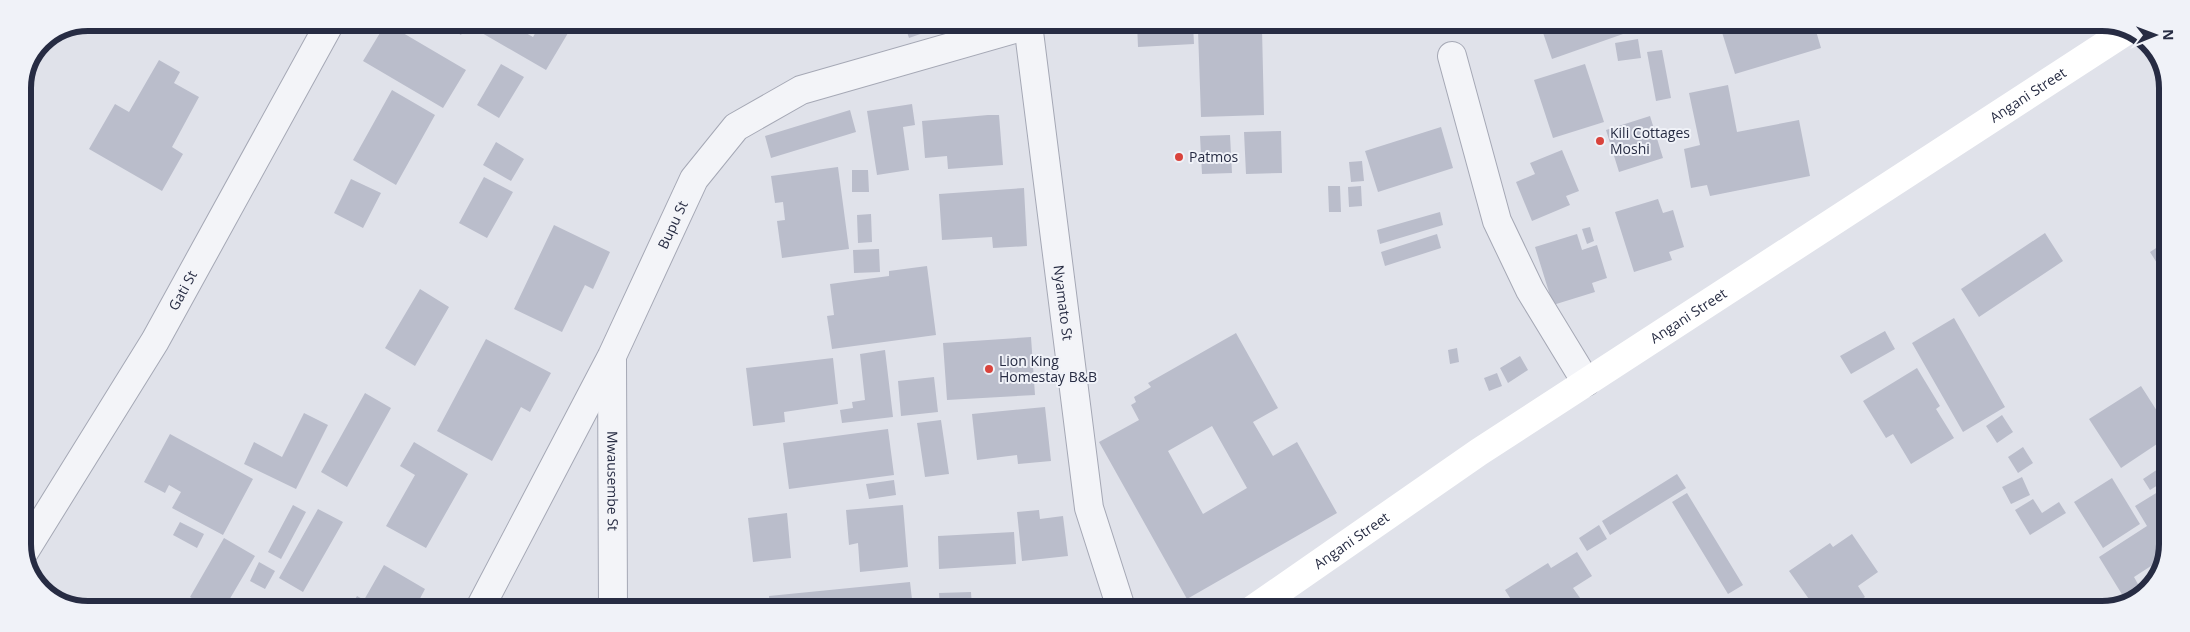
<svg xmlns="http://www.w3.org/2000/svg" width="2190" height="632" font-family="'Open Sans',sans-serif">
	<style>
		.building { fill: #babdcb; fill-rule: evenodd }
		.lines { fill: none; stroke-linecap: round; stroke-linejoin: round }
		.street-casing { stroke: #a5a8b5; stroke-width: 30 }
		.street { stroke: #f3f4f8; stroke-width: 28 }
		.secondary { stroke: #fff; stroke-width: 28 }
		.poi-dot { fill: #d9433c; stroke: #f0f2f8; stroke-width: 2 }
		.labels { text-anchor: middle; stroke-width: 4; stroke-linejoin: round; paint-order: stroke }
		.street-label { font-size: 14px; fill: #272c43; stroke: #f0f2f8 }
		.poi-label { font-size: 14px; fill: #272c43; stroke: #f0f2f8; text-anchor: start }
		.rim { fill: none; stroke: #272c43; stroke-width: 6 }
	</style>
	<rect width="100%" height="100%" fill="#e0e2ea"/>
	<path class="building" d="M386,23L466,70L443,108L363,61Z
		M441,23H468L461,35Z
		M478,23H508L533,37L541,23H574L546,70L475,29Z
		M904,23H949V24L909,38Z
		M1137,24H1193L1194,44L1138,47Z
		M1540,24H1620L1623,34L1552,59Z
		M1725,24H1814L1821,48L1735,74L1720,26Z
		M1262,29L1264,115L1201,117L1198,30Z
		M1638,39L1641,58L1618,61L1615,43Z
		M1662,50L1671,98L1656,101L1647,52Z
		M159,60L180,72L174,83L199,97L172,147L183,154L162,191L89,149L115,104L129,112Z
		M501,64L524,77L499,118L477,105Z
		M1585,64L1604,122L1553,138L1534,80Z
		M1728,85L1737,132L1799,120L1810,176L1710,196L1707,185L1691,188L1684,149L1700,145L1689,93Z
		M392,90L435,115L396,185L353,160Z
		M912,104L915,125L903,127L909,170L877,175L867,111Z
		M850,110L856,132L771,158L765,136Z
		M988,115H999L1003,165L948,169L947,156L925,158L922,121Z
		M1650,116L1663,158L1619,172L1606,130Z
		M1441,127L1453,168L1378,192L1365,151Z
		M1281,131L1282,173L1246,174L1244,132Z
		M1230,135L1232,173L1202,174L1200,136Z
		M496,142L524,159L511,181L483,165Z
		M1562,150L1579,191L1566,196L1570,205L1532,221L1516,182L1535,174L1530,163Z
		M1362,161L1364,181L1351,182L1349,162Z
		M838,167L849,249L782,258L777,221L785,220L783,202L775,203L771,176Z
		M852,170H868L869,192H852Z
		M484,177L513,192L487,238L459,223Z
		M351,179L381,193L363,228L334,213Z
		M1328,186H1340L1341,212H1329Z
		M1361,186L1362,206L1349,207L1348,187Z
		M1024,188L1027,246L993,248L992,237L942,240L939,194Z
		M1658,199L1663,213L1673,210L1684,247L1669,252L1672,260L1634,272L1615,212Z
		M1440,212L1443,225L1380,244L1377,230Z
		M871,214L872,242L858,243L857,215Z
		M554,225L610,252L593,289L585,285L562,332L514,309Z
		M1590,227L1594,241L1587,244L1582,229Z
		M2045,233L2063,261L1979,317L1961,289Z
		M1437,234L1441,248L1385,266L1381,252Z
		M1577,234L1582,250L1597,245L1607,278L1592,283L1595,292L1553,305L1535,247Z
		M2167,241V279L2150,252Z
		M879,249L880,272L854,273L853,250Z
		M927,266L936,335L832,349L827,316L834,315L830,284L889,276V271Z
		M420,289L449,307L415,366L385,348Z
		M1954,318L2005,407L1963,432L1912,343Z
		M1885,331L1895,349L1851,374L1840,356Z
		M1236,333L1278,408L1253,422L1273,456L1297,442L1337,513L1187,599L1099,442L1139,420L1131,405L1136,402L1134,397L1151,387L1148,383ZM1212,426L1247,488L1203,514L1168,451Z
		M1031,337L1035,395L947,400L943,343Z
		M486,339L551,373L530,412L521,407L492,461L437,431Z
		M1457,348L1459,362L1450,364L1448,350Z
		M885,350L893,417L842,423L840,410L853,408L852,402L865,400L860,354Z
		M1520,356L1528,370L1508,383L1500,368Z
		M833,358L838,404L784,412L785,422L753,426L746,368Z
		M1917,368L1940,406L1936,409L1954,438L1911,464L1893,434L1886,438L1863,401Z
		M1497,373L1502,386L1489,391L1484,378Z
		M934,377L938,412L901,416L898,381Z
		M2141,386L2166,425V438L2121,468L2089,419Z
		M365,393L391,408L347,487L321,472Z
		M1045,407L1051,461L1018,464L1017,455L977,460L972,414Z
		M304,413L328,425L296,489L244,464L254,442L282,457Z
		M2002,415L2013,432L1997,443L1986,426Z
		M941,420L949,474L925,477L917,423Z
		M888,429L894,475L789,489L783,443Z
		M170,434L253,479L223,535L172,508L181,492L169,485L165,493L144,482Z
		M414,442L468,474L426,548L386,526L415,475L400,466Z
		M2023,447L2033,463L2018,473L2008,457Z
		M2164,465L2166,480L2150,490L2143,479Z
		M1677,474L1686,488L1610,535L1602,521Z
		M2022,477L2030,495L2011,504L2002,487Z
		M2112,478L2140,524L2103,548L2074,502Z
		M894,480L896,495L869,499L866,484Z
		M2166,487L2165,561L2156,574L2151,566L2134,577L2139,586L2123,596L2099,557L2147,526L2135,506Z
		M1687,493L1743,585L1728,594L1672,502Z
		M2033,499L2042,513L2059,502L2066,513L2030,535L2015,510Z
		M293,505L306,512L281,559L268,552Z
		M903,505L908,567L860,572L858,543L849,545L846,510Z
		M318,509L343,522L303,592L279,578Z
		M1039,510L1040,519L1063,516L1068,556L1022,561L1017,512Z
		M787,513L791,558L753,562L748,518Z
		M180,522L204,534L197,548L173,535Z
		M1599,525L1607,539L1587,551L1579,538Z
		M1014,532L1016,564L939,569L938,536Z
		M1852,534L1878,572L1858,586L1865,597L1848,609H1816L1789,571L1830,543L1833,547Z
		M224,538L255,556L225,607H208L190,597Z
		M1577,552L1592,576L1573,588L1585,605L1580,609H1517L1505,590L1548,563L1551,568Z
		M259,562L275,571L265,589L250,581Z
		M384,565L425,589L415,608H350L357,596L364,600Z
		M910,582L913,608H770L769,596Z
		M971,592L972,608H940L939,593Z"/>
	<g class="lines">
		<g class="street-casing">
			<g id="street">
				<path id="s1" d="M1028,24L1089,508L1121,608"/>
				<path d="M1452,56L1497,221L1530,290L1586,382"/>
				<path id="s2" d="M612,360L613,608"/>
				<path id="s3" d="M24,552L155,341L330,23"/>
				<path id="s4" d="M480,608L612,356L694,179L736,127L801,90L1028,25"/>
			</g>
		</g>
		<use href="#street" class="street"/>
		<path class="secondary" id="s5" d="M1253,609L1479,452L2128,30"/>
	</g>
	<g class="poi-dot">
		<circle cx="1600" cy="141" r="5"/>
		<circle cx="1179" cy="157" r="5"/>
		<circle cx="989" cy="369" r="5"/>
	</g>
	<g class="labels">
		<g class="street-label">
			<text dy="5" stroke="none"><textPath href="#s5" startOffset="930">Angani Street</textPath></text>
			<text dy="5" stroke="none"><textPath href="#s4" startOffset="429">Bupu St</textPath></text>
			<text dy="5" stroke="none"><textPath href="#s3" startOffset="306">Gati St</textPath></text>
			<text dy="5" stroke="none"><textPath href="#s1" startOffset="281">Nyamato St</textPath></text>
			<text dy="5" stroke="none"><textPath href="#s5" startOffset="525">Angani Street</textPath></text>
			<text dy="5" stroke="none"><textPath href="#s2" startOffset="121">Mwausembe St</textPath></text>
			<text dy="5" stroke="none"><textPath href="#s5" startOffset="120">Angani Street</textPath></text>
		</g>
		<g class="poi-label">
			<text x="1610" y="138">Kili Cottages<tspan x="1610" dy="16">Moshi</tspan></text>
			<text x="1189" y="162">Patmos</text>
			<text x="999" y="366">Lion King<tspan x="999" dy="16">Homestay B&amp;B</tspan></text>
		</g>
	</g>
	<path d="M0 0H2190V632H0ZM88 31H2102A57 57 0 0 1 2159 88V544A57 57 0 0 1 2102 601H88A57 57 0 0 1 31 544V88A57 57 0 0 1 88 31Z" fill="#f0f2f8" fill-rule="evenodd"/>
	<path class="rim" d="M88 31H2102A57 57 0 0 1 2159 88V544A57 57 0 0 1 2102 601H88A57 57 0 0 1 31 544V88A57 57 0 0 1 88 31Z"/>
	<g transform="translate(2155 35) rotate(89)" stroke="#f0f2f8" stroke-width="4" paint-order="stroke">
	<path d="M0-4L9 19L0 12L-9 19Z" fill="#272c43"/>
	<text y="-8" font-size="14" font-weight="bold" text-anchor="middle" fill="#272c43">N</text>
	</g>
</svg>
